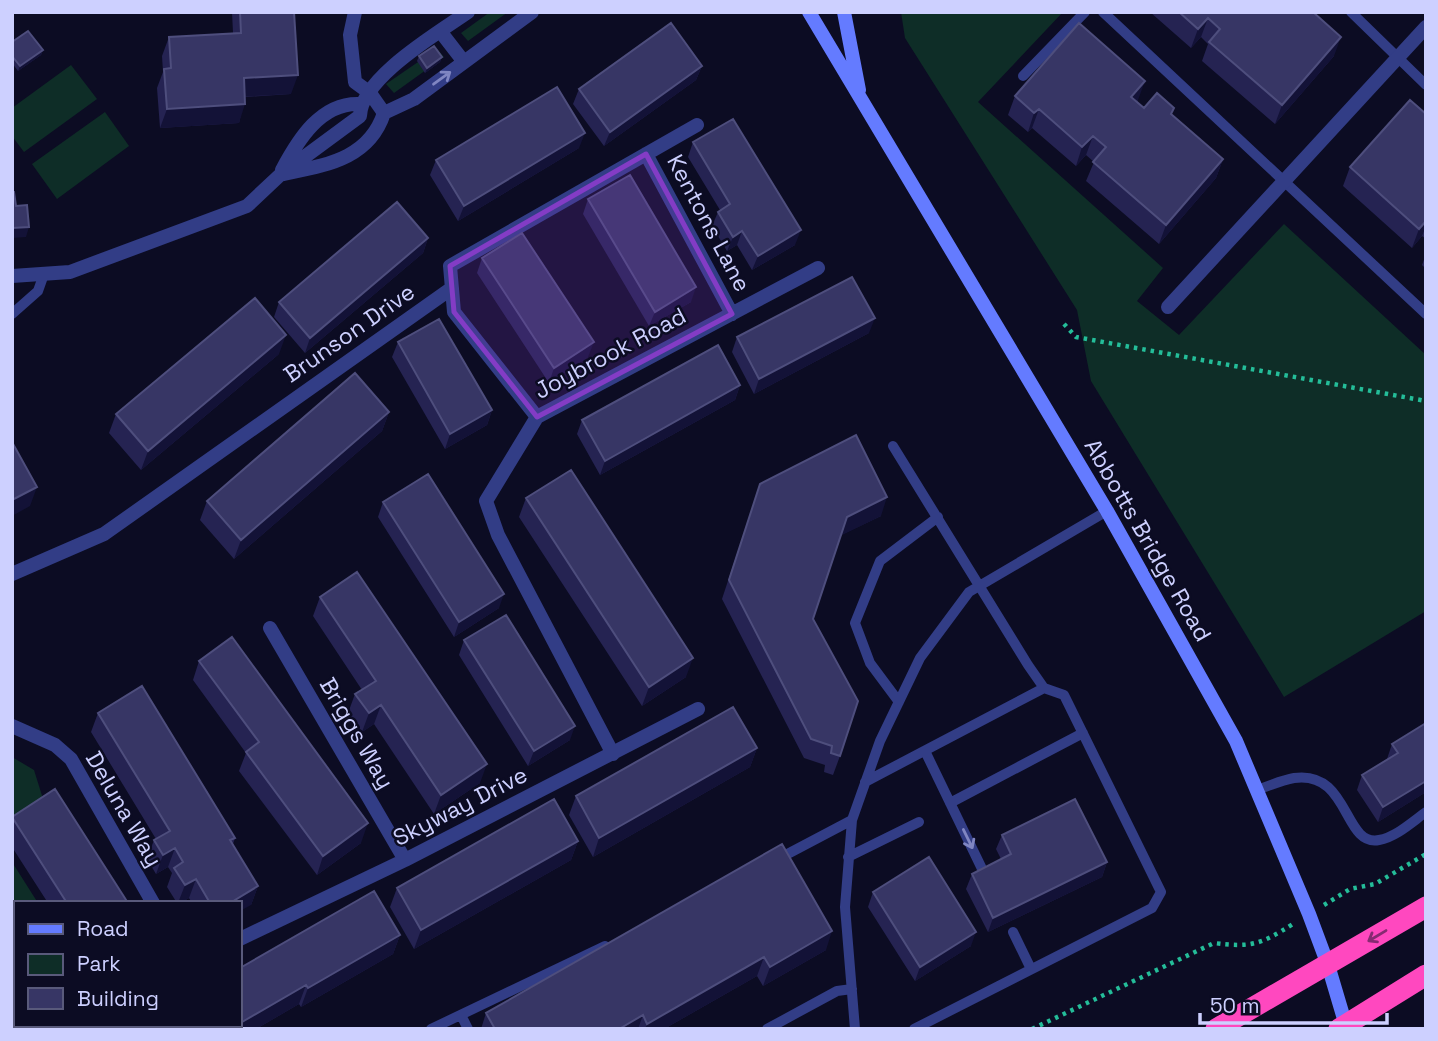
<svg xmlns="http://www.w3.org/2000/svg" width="1438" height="1041" font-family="'Space Grotesk',sans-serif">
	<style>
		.green { fill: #0e2d27 }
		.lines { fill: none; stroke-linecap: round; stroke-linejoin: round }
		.path { stroke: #24bd99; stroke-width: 4.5; stroke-dasharray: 3.5 5; stroke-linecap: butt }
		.lane { stroke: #323d86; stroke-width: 10 }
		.street { stroke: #323d86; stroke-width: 14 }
		.secondary { stroke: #647bff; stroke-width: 14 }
		.highway { stroke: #ff48bf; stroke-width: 21 }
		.wall { fill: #252352 }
		.shaded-wall { fill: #131237 }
		.building { fill: #373665; stroke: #4e4e7d; stroke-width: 2 }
		.oneway { stroke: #8086c2 }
		.oneway2 { stroke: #862a71 }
		.marked { fill: #833cc5; fill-opacity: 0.2; stroke: #833cc5; stroke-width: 5; stroke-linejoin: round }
		.labels { text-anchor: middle; stroke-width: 5; stroke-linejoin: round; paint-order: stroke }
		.street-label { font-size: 23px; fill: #cdd0ff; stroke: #0c0c23 }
	</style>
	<rect width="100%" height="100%" fill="#0c0c23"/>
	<path class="green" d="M490,12H508L468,41L461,33Z
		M901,12H1063L978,102L1163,268L1137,301L1179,335L1284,224L1426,355V611L1284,697L1091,381L1077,310L905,38Z
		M437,49L444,57L394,93L386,84Z
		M71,65L97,99L24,152L12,136V108Z
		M105,112L129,146L57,199L32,164Z
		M12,757L34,770L44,802L12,824Z
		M12,862L38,903H16V1015L12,1017Z"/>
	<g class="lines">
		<path class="path" d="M1064,324L1076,337L1426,401
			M1324,905L1350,889L1375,884L1426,854
			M1032,1029L1214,943C1252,948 1261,944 1293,924"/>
		<path class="lane" d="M1103,12L1426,314
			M1351,12L1426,85
			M1023,76L1085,12
			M12,314L38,291L44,274
			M893,446L1028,665L1044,688L1064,695L1161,892L1152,908L914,1029
			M899,702L870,663L855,623L880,561L938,517
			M925,751L985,875
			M865,782L1044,688
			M1257,790C1269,786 1282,780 1294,778C1350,770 1343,847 1379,840C1396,837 1412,822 1426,812
			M950,803L1083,733
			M848,857L919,822
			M778,859L852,820
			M1013,932L1031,969
			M461,1015L468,1029
			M431,1029L605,946
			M767,1029L837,991L852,989
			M855,1029L845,907L852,820L880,741L920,658L969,592L1107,511"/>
		<path class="street" d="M355,12L350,35L355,82L370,93L384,113
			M440,31L464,62
			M646,154L732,314
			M282,170C298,140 321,102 360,104
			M284,174C326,165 369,159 384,113L414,99L532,12
			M12,276L70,272L247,206L280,175L360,116C361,78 438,33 468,12
			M1168,307L1426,27
			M537,417L454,312L450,266L697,125
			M12,574L104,534L452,288
			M270,628L405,860
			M12,726L55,745L71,759L153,903
			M613,754L498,535L486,501L537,417L818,268
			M240,939L405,860L698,709
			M149,1029L150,1025"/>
		<path class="secondary" d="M809,12L1107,511L1236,741L1309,914L1328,965L1347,1029
			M844,12L859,90"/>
		<path class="highway" d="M1216,1029L1426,907
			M1339,1029L1426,975"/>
	</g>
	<path class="wall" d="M232,12H294L291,94L245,97L239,123L160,128L157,88L163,72L162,56L169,37L233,33Z
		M1150,12H1313L1334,56L1275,124L1202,61L1208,44L1201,37L1191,48Z
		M12,42L43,50L41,55L18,71L12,63Z
		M419,56L442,57L440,62L425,73L417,61Z
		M702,66L696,80L604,146L573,104L579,89Z
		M1015,96L1138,100L1137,101L1144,108L1172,115L1223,159L1216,178L1159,244L1086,181L1094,162L1086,155L1076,166L1032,128L1028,132L1008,115Z
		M1426,114V239L1422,236L1412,248L1343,186L1350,167Z
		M693,142L795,245L752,270L737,245L727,251L712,226L718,212L720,210L688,157Z
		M579,148L458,221L430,175L436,160Z
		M588,199L691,302L649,326L583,214Z
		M428,238L423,253L305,353L274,317L279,302Z
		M1426,254V269L1422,265Z
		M482,258L588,357L549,383L477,273Z
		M869,333L754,394L732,352L737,337Z
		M398,342L492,410L487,425L445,449L392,357Z
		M279,354L141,470L109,433L116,414Z
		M740,385L735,400L600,475L577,434L582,420Z
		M389,412L382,431L234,559L200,520L207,501Z
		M760,484L881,516L841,535L813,619L840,756L833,775L824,772L825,765L804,758L722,599Z
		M526,498L686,677L642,706L519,517Z
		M383,502L499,608L454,637L378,517Z
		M320,597L480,783L434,814L374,724L362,732L348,713L355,694L362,690L313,616Z
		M464,640L570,740L528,766L459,655Z
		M199,661L361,843L317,875L239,771L246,753L193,680Z
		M98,713L235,838L233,844L258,886L251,905L240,903H192L189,898L180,903H177L167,887L172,873L168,867L156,874L147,859L154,840L156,839L91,732Z
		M1426,723V792L1378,822L1357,790L1362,775L1387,759L1392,744Z
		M757,748L750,767L593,857L569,815L576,796Z
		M12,817L128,903H48L12,847Z
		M1002,835L1107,862L1102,877L988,932L966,889L972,874L1001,859L996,849Z
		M578,841L571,860L414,949L390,907L397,888Z
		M782,844L826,950L763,986L757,976L664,1029H481L486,1013Z
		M873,892L971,946L915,981L868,907Z
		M400,935L393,954L301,1007L299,1004L256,1029H228L226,1025H240V968Z"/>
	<path class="shaded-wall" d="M1208,18L1201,37L1191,48L1198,29Z
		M1341,37L1334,56L1275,124L1282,105Z
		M43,50L41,55L18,71L20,66Z
		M442,57L440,62L425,73L427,68Z
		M702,66L696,80L604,146L610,132Z
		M298,75L291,94L237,97L244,78Z
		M1145,81L1138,100L1124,116L1131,97Z
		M245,104L239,123L160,128L167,109Z
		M1039,109L1032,128L1028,132L1034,113Z
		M585,133L579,148L458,221L464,206Z
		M1093,136L1086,155L1076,166L1082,147Z
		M1223,159L1216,178L1159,244L1166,225Z
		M1426,221V226L1422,236L1412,248L1419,229Z
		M29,227L26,237L12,238V228Z
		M801,230L795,245L752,270L758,256Z
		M742,231L737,245L727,251L733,237Z
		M428,238L423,253L305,353L310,338Z
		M696,287L691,302L649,326L655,312Z
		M875,318L869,333L754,394L759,379Z
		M286,335L279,354L141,470L148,451Z
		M594,342L588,357L549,383L554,368Z
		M740,385L735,400L600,475L605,461Z
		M492,410L487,425L445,449L450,434Z
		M389,412L382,431L234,559L241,540Z
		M37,487L30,506L12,516V500Z
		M887,497L881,516L840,536L847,517Z
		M504,594L499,608L454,637L459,622Z
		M693,658L686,677L642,706L649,687Z
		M381,705L374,724L362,732L369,713Z
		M575,726L570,740L528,766L534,751Z
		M757,748L750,767L593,857L599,838Z
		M487,764L480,783L434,814L441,795Z
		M1426,781V792L1378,822L1383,807Z
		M368,823L361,843L317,875L323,856Z
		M578,841L571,860L414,949L421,930Z
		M175,848L168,867L156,874L163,855Z
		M1107,862L1102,877L988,932L993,918Z
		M196,879L189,898L180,903H178L185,885Z
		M258,886L251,905L240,911V903H230Z
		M832,931L826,950L763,986L770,967Z
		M976,932L971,946L915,981L920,967Z
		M400,935L393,954L301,1007L308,988Z
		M764,957L757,976L664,1029H645L647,1024Z
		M306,985L299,1004L256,1029H239L242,1022Z
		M643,1015L638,1029H619Z"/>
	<path class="building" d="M240,12H294L298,75L244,78L245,104L167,109L164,69L171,68L169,37L241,33Z
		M1179,12H1313L1341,37L1282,105L1209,42L1220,29L1208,18L1198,29Z
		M671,23L702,66L610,132L579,89Z
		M1079,23L1145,81L1131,97L1144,108L1157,93L1174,108L1171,114L1223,159L1166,225L1093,162L1106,147L1093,136L1082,147L1039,109L1034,113L1015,96Z
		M28,31L43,50L20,66L12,56V42Z
		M434,46L442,57L427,68L419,56Z
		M557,87L585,133L464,206L436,160Z
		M1410,100L1426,114V221L1419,229L1350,167Z
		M733,119L801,230L758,256L742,231L733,237L718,212L730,204L693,142Z
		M630,175L696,287L655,312L588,199Z
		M12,192H14L16,206L27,205L29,227L12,228Z
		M397,202L428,238L310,338L279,302Z
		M522,233L594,342L554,368L482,258Z
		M852,277L875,318L759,379L737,337Z
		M255,298L286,335L148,451L116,414Z
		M439,319L492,410L450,434L398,342Z
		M718,345L740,385L605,461L582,420Z
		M355,373L389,412L241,540L207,501Z
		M856,435L887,497L847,517L813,619L858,701L840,756L831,753L832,746L811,739L729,580L760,484Z
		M12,442L37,487L12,500Z
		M571,470L693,658L649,687L526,498Z
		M428,474L504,594L459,622L383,502Z
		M357,572L487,764L441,795L381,705L369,713L355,694L376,681L320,597Z
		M506,615L575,726L534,751L464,640Z
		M232,637L368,823L323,856L246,752L259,742L199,661Z
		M142,686L235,838L230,840L258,886L230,903H210L196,879L185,885L174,868L183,862L175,848L163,855L154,840L170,831L98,713Z
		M733,707L757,748L599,838L576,796Z
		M1426,723V781L1383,807L1362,775L1398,753L1392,744Z
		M55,789L128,903H67L12,817Z
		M554,799L578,841L421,930L397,888Z
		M1075,799L1107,862L993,918L972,874L1011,854L1002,835Z
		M782,844L832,931L770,967L764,957L647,1024L643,1015L619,1029H495L486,1013Z
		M929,857L976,932L920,967L873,892Z
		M374,891L400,935L308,988L306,985L242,1022L240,1019V968Z
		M51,1025H105L107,1029H45Z"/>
	<defs><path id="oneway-shaft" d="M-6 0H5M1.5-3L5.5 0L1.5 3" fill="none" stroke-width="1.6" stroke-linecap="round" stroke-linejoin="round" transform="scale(1.75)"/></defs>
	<g class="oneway">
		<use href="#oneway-shaft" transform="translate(442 78) rotate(-36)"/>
		<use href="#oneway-shaft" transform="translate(968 839) rotate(64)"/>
	</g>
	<use class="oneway2" href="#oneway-shaft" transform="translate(1377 936) rotate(149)"/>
	<path class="marked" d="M646,154L732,314L537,417L454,312L450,266Z"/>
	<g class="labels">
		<g class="street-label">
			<text transform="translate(709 223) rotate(62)" y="8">Kentons Lane</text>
			<text transform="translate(349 333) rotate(-35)" y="8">Brunson Drive</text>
			<text transform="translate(610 353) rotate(-28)" y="8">Joybrook Road</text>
			<text transform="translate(1148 540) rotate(60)" y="8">Abbotts Bridge Road</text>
			<text transform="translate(357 733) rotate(60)" y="8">Briggs Way</text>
			<text transform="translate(460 806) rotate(-27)" y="8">Skyway Drive</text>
			<text transform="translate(124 809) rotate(60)" y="8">Deluna Way</text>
		</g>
	</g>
	<rect width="1438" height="1041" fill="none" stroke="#cdd0ff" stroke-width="28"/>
	<rect x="14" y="901" width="228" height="126" fill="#0c0c23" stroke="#595a7b" stroke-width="2"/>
	<rect x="28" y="924" width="35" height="10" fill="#647bff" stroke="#595a7b" stroke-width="2"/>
	<text x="77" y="936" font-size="21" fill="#cdd0ff">Road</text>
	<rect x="28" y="954" width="35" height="21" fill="#0e2d27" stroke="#595a7b" stroke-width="2"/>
	<text x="77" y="971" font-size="21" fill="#cdd0ff">Park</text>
	<rect x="28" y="988" width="35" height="21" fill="#373665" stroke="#595a7b" stroke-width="2"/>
	<text x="77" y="1006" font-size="21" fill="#cdd0ff">Building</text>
	<path d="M1200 1013v10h187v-10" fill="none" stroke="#cdd0ff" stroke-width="3.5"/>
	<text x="1210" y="1013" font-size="21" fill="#cdd0ff" stroke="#0c0c23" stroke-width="5" paint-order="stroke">50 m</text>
</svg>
